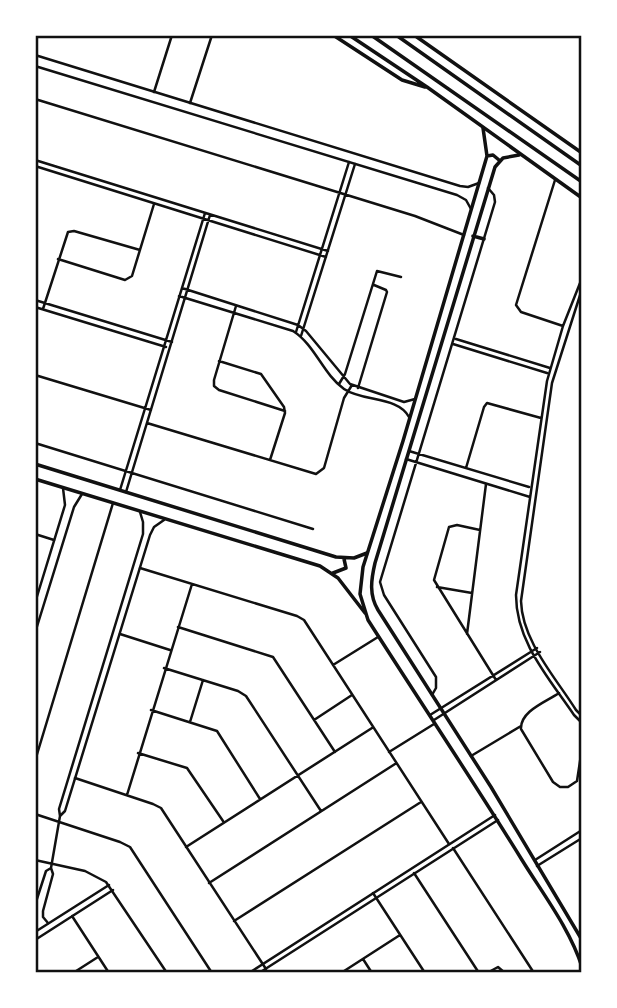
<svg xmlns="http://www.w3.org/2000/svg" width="617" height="1008" font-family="'Space Grotesk',sans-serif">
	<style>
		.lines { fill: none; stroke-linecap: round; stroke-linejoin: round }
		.minor { stroke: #111; stroke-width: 2.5 }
		.tertiary { stroke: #111; stroke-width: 2.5 }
		.secondary { stroke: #111; stroke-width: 3.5 }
		.primary { stroke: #111; stroke-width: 3.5 }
		.neatline { fill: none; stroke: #111; stroke-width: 2.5 }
	</style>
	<rect width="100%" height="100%" fill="#fff"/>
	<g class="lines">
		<path class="minor" d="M154,92L172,35
			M35,99L415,216L464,235
			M190,103L212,35
			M35,160L328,251
			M35,166L326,257
			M555,180L516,305L521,312L563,326
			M58,259L125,280L132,276L154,204
			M582,278L563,326L547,381L516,595C516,642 549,678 574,715L582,723
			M182,288L298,325L306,331L350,384L404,402L415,399
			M582,289L552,383L521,601C522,641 556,678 576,710L582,716
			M179,296L293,331C315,345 323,374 344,389C363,402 398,396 409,417
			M35,300L172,342
			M236,306L214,380V386L219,390L285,411
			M35,307L166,347
			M43,309L68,232L74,231L140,250
			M296,332L349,162
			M301,336L355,164
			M456,339L550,368
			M453,344L547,373
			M219,361L261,374L284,407L285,413L270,460
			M35,375L151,410
			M339,384L345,374L377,271L401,277
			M358,388L387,292L386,290L374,285
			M147,423L316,474L324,468L344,398L352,385
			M35,443L313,529
			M409,451L529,487
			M406,459L530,497
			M466,468L484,407L487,403L541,418
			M120,490L205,213
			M126,492L210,215
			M480,530L457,525L449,527L434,580L496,680
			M35,534L54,540
			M140,568L297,616L304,620L449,844
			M437,587L472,593
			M178,627L273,657L335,752
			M120,634L170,650
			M467,634L486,484
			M333,665L378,637
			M164,668L238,691L246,696L321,811
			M559,693C546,702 520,711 521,729L553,782L560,787H568L577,781L582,748
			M432,695L436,688V677L384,595L380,582L495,202L494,195L488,188
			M151,710L217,731L260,799
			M430,715L537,648
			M314,720L352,695
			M434,720L540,652
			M190,722L203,680
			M389,752L434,724
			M138,753L187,768L223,821
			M471,756L521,726
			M35,761L113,503
			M75,778L153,804L161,808L266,969
			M127,795L192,584
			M186,847L372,728
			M453,848L534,973
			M414,873L479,973
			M209,883L395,764
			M373,893L425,973
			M72,916L109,973
			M234,921L421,802
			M35,932L109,885
			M35,940L113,890
			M363,959L372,973
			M73,973L98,957
			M341,973L400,935
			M487,973L498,967L505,973"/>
		<path class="tertiary" d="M35,55L460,186L468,187L479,183
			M35,66L457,195L466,200L471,209
			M35,603L65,505L63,488
			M35,633L74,507L82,494
			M35,814L120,842L130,847L212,973
			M60,816L65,811L150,535L154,527L164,520
			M35,860L85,871L106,882L167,973
			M535,860L582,830
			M537,866L582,838
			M35,905L46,871L51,868
			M48,923L43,917V911L53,874L51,868L60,816L59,809L143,534V522L140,512
			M249,973L495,815
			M259,973L498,820"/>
		<path class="secondary" d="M396,35L582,166
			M414,35L582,153
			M483,128L487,156L403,441L363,567L360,594L368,620C419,700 472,779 522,860C543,894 570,929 582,967
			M519,155L503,158L495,167L375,563C371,580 369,595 378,610L491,787L582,940
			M487,156L493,155L499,160
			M473,236L484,239"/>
		<path class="primary" d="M333,35L402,80L425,87
			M349,35L427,87L582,198
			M371,35L582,182
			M35,464L336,557L354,558L367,553
			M35,479L320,566L338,578L365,613
			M333,573L346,568L344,559"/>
	</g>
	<rect width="617" height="1008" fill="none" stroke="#ffffff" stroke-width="74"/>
	<rect x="37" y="37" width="543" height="934" class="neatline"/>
</svg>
